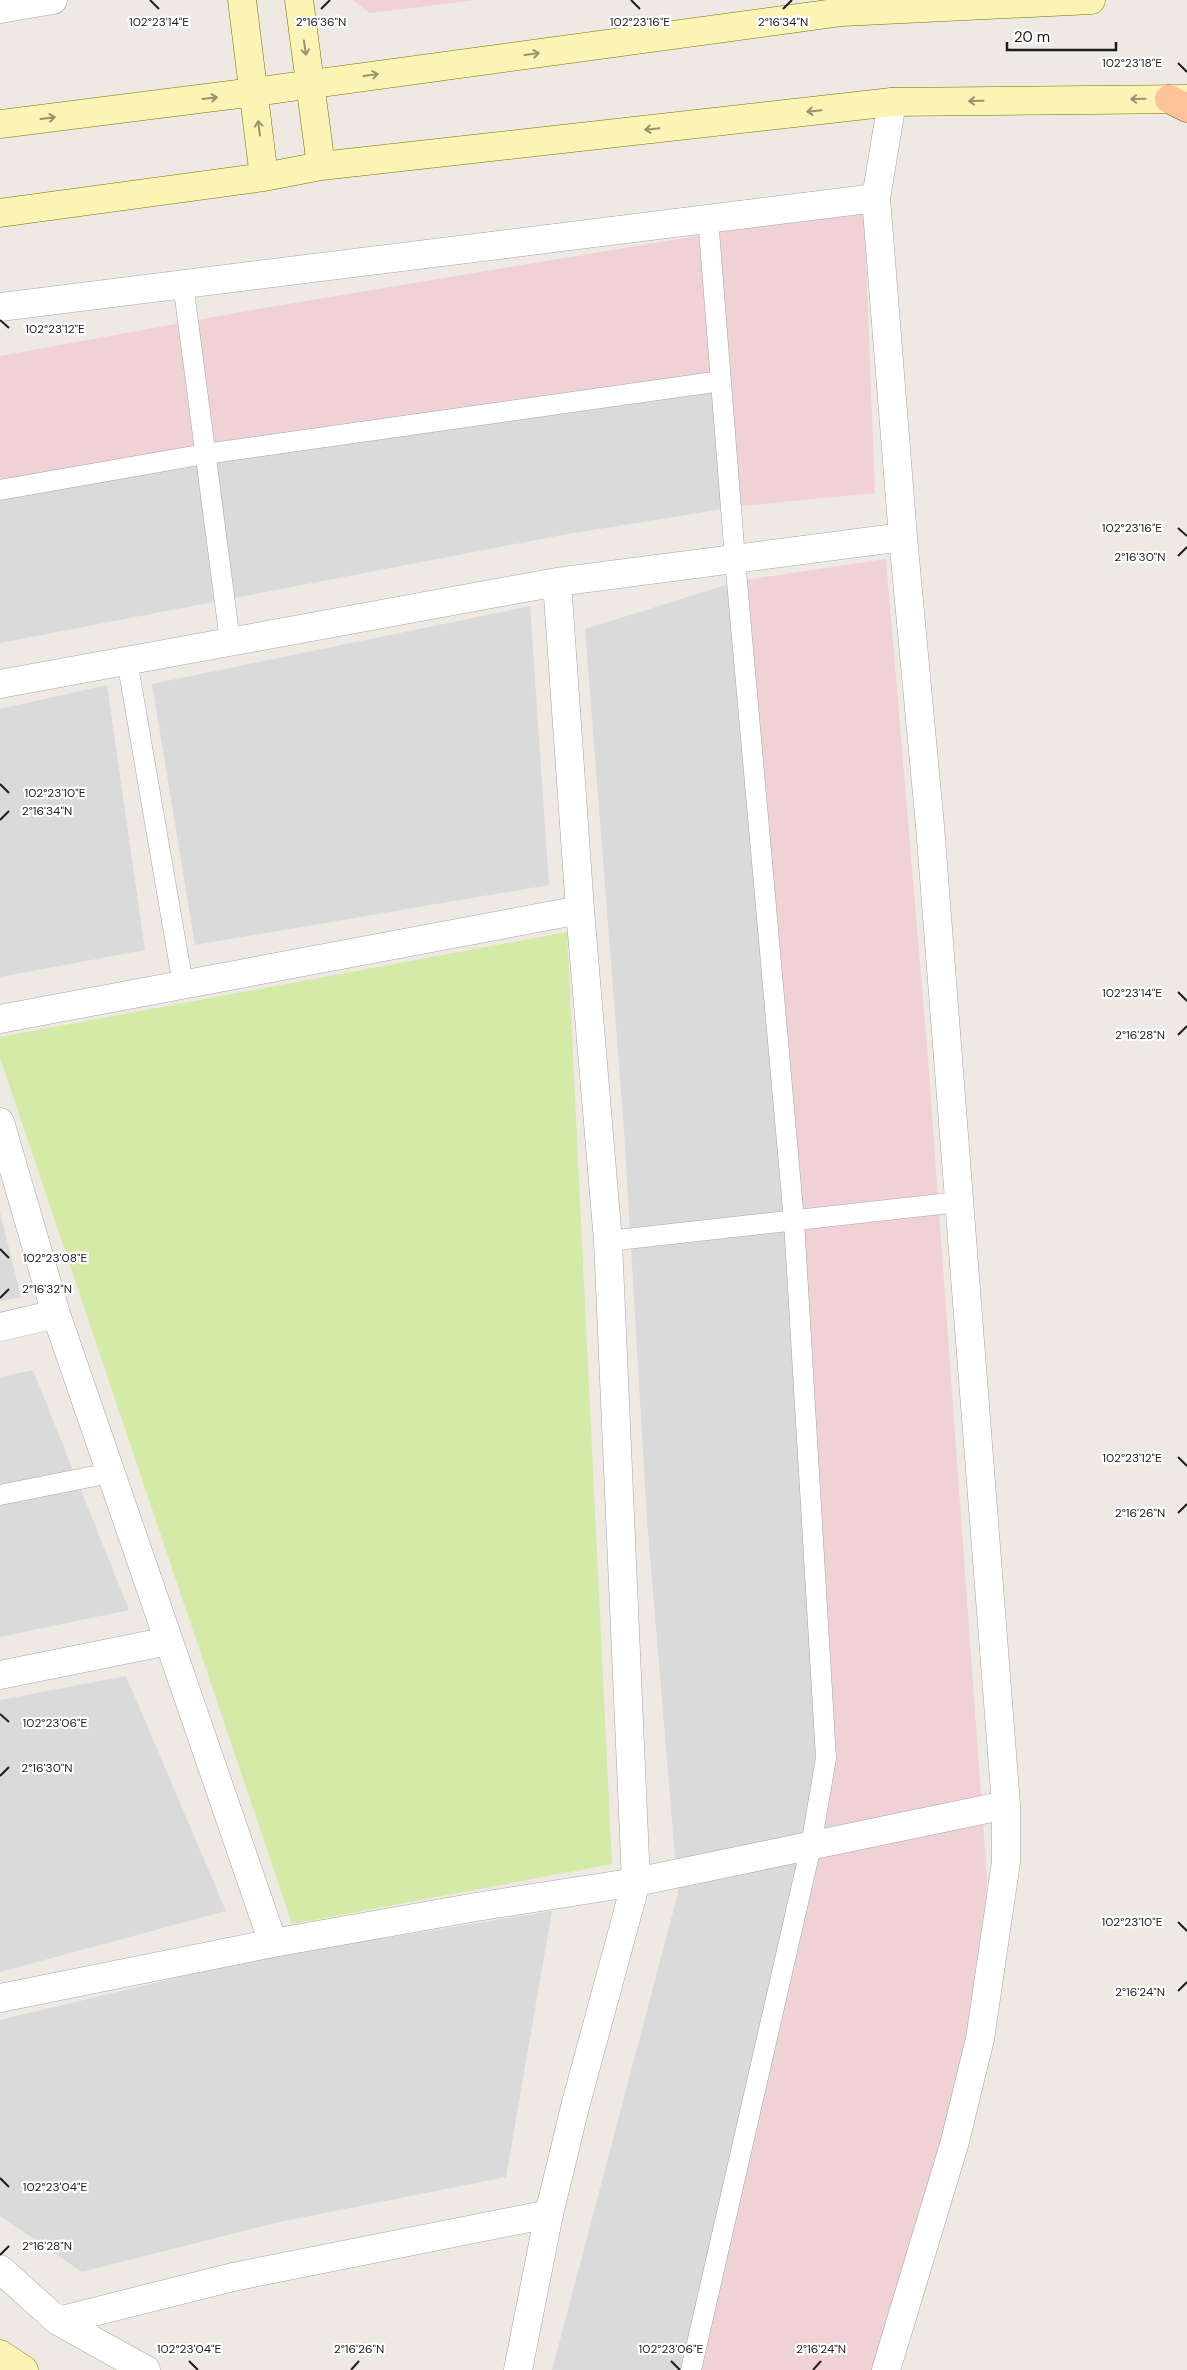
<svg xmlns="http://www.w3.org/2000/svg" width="1187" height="2370" font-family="'DM Sans',sans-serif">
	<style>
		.residential { fill: #dbdada }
		.commercial { fill: #f0d1d5 }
		.grass { fill: #d3eba6 }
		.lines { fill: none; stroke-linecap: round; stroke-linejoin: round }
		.lane-casing { stroke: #a4a4a4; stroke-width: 21 }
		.street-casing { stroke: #a4a4a4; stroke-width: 29 }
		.secondary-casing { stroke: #777201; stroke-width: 29 }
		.primary-casing { stroke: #964e00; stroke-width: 29 }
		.lane { stroke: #fff; stroke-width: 20 }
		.street { stroke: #fff; stroke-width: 28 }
		.secondary { stroke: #fbf4b4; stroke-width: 28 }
		.primary { stroke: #ffc298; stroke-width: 28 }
		.oneway { stroke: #979370 }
		.ticks { fill: none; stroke: #1d1d1d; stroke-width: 2 }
		.ticks-label { font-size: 12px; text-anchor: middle; fill: #1d1d1d; stroke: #fff; stroke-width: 4.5; stroke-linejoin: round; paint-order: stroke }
	</style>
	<rect width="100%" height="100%" fill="#efe9e3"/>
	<path class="residential" d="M723,375L741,506L562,535L0,643V494Z
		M739,581L828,1824L702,2370H552L678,1893L647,1520L624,1130L585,629Z
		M530,606L549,885L195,945L152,684Z
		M107,685L145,950L0,977V709Z
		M0,1212L21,1297L0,1301Z
		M33,1370L129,1610L0,1637V1377Z
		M126,1676L226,1911L0,1972V1700Z
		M552,1911L506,2177L275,2223L82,2272L0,2216V2020L255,1959Z"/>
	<path class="commercial" d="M353,0H477L369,13Z
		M864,208L875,493L741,506L723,376L0,494V356L247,311Z
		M886,559L928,1059L987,1878L984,2005L872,2370H702L828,1824L739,581Z"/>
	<path class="grass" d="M567,932L612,1864L292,1924L0,1058V1037Z"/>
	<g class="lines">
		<g class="lane-casing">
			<path id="lane" d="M183,283L230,641
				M0,490L205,454L721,381
				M127,660L183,985
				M608,1241L959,1202
				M0,1495L110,1473
				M691,2370L811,1846L826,1758L794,1221L735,559L708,218"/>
		</g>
		<g class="street-casing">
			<path id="street" d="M0,9L53,0
				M0,307L876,198
				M0,684L557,582L903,537
				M0,1019L580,910
				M0,1122L56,1314L273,1943L476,1907L636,1882L1006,1805
				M0,1327L56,1314
				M0,1675L168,1641
				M0,1998L273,1943
				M0,2269L58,2321L146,2370
				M58,2321L233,2277L549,2214
				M518,2370L549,2214L576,2103L636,1882L608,1241L580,910L557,582
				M886,2370L954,2145L980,2039L1006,1862V1805L930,826L903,537L876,198L892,102"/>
		</g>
		<g class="secondary-casing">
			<path id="secondary" d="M242,0L264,177
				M299,0L321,166
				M0,124L254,92L842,12L1091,0
				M0,213L264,177L321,166L892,102L1187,99
				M0,2354L24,2370"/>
		</g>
		<g class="primary-casing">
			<path id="primary" d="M1169,99L1187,108"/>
		</g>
		<use href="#lane" class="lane"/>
		<use href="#street" class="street"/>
		<use href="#secondary" class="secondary"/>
		<use href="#primary" class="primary"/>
	</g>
	<defs><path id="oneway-shaft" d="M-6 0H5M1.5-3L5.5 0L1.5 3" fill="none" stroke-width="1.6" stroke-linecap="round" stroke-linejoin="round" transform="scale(1.25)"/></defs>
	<g class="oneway">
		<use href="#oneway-shaft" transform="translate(305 48) rotate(82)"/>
		<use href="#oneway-shaft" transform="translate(532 54) rotate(-8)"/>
		<use href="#oneway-shaft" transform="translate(371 75) rotate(-8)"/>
		<use href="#oneway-shaft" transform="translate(210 98) rotate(-7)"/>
		<use href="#oneway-shaft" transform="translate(1138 99) rotate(179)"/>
		<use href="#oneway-shaft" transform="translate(976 101) rotate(179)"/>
		<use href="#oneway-shaft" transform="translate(814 111) rotate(174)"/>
		<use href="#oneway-shaft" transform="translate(48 118) rotate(-7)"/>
		<use href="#oneway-shaft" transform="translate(259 128) rotate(-97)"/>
		<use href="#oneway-shaft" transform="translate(652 129) rotate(174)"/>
	</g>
	<path class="ticks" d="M150,0L159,9M631,0L640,9M321,9L330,0M783,9L792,0M1178,63L1187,72M0,320L9,328M1178,528L1187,536M1178,556L1187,547M0,784L9,793M0,820L9,811M1178,992L1187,1001M1178,1035L1187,1026M0,1249L9,1258M0,1298L9,1289M1178,1457L1187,1466M1178,1513L1187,1504M0,1714L9,1722M0,1776L9,1767M1178,1922L1187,1931M1178,1991L1187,1982M0,2178L9,2187M0,2255L9,2246M189,2361L198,2370M671,2361L680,2370M351,2370L359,2361M813,2370L821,2361"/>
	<g class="ticks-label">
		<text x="159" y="26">102°23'14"E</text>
		<text x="640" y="26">102°23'16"E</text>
		<text x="321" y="26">2°16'36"N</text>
		<text x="783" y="26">2°16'34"N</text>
		<text x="1132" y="67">102°23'18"E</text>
		<text x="55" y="333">102°23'12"E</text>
		<text x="1132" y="532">102°23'16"E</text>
		<text x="1140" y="561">2°16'30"N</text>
		<text x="55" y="797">102°23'10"E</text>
		<text x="47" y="815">2°16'34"N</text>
		<text x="1132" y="997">102°23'14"E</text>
		<text x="1140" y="1039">2°16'28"N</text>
		<text x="55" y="1262">102°23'08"E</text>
		<text x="47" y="1293">2°16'32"N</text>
		<text x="1132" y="1462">102°23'12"E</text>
		<text x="1140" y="1517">2°16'26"N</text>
		<text x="55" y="1727">102°23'06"E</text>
		<text x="47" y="1772">2°16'30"N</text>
		<text x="1132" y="1926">102°23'10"E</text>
		<text x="1140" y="1996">2°16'24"N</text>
		<text x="55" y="2191">102°23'04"E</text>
		<text x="47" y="2250">2°16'28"N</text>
		<text x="359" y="2353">2°16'26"N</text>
		<text x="821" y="2353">2°16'24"N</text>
		<text x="189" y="2353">102°23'04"E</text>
		<text x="671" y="2353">102°23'06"E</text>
	</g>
	<path d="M1007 42v8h109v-8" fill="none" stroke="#1d1d1d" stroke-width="2.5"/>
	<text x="1014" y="42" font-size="15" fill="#1d1d1d" stroke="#ffffff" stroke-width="4" paint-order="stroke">20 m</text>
</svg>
